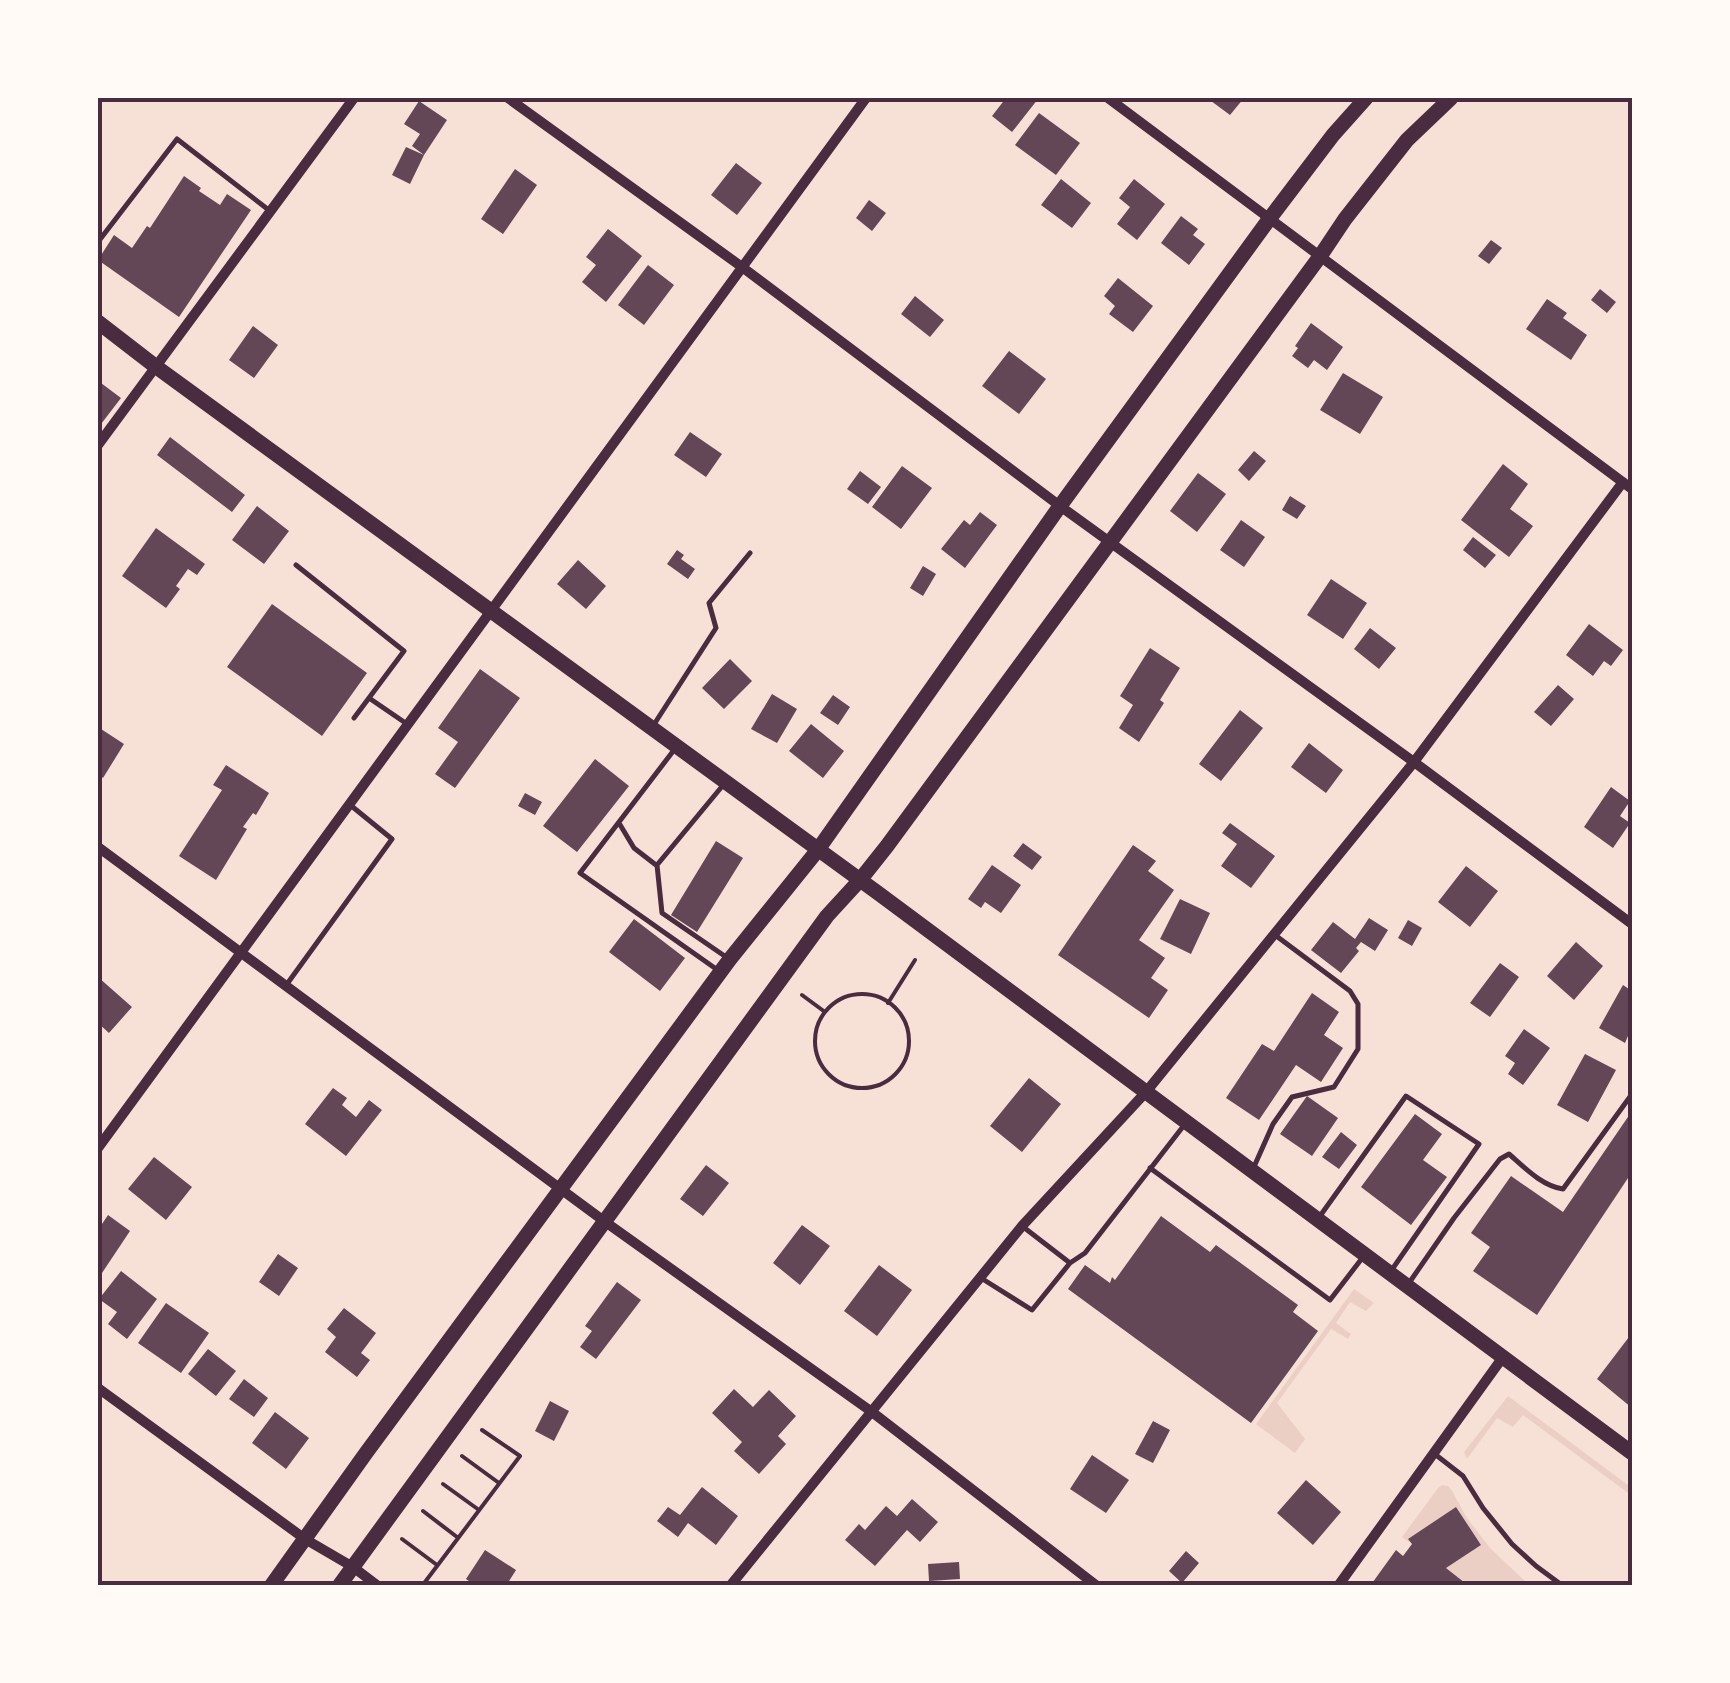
<svg xmlns="http://www.w3.org/2000/svg" width="1730" height="1683" font-family="'Work Sans',sans-serif">
	<style>
		.green { fill: #ebcfc5 }
		.building { fill: #644757 }
		.lines { fill: none; stroke-linecap: round; stroke-linejoin: round }
		.path { stroke: #4a2c40; stroke-width: 4 }
		.service { stroke: #4a2c40; stroke-width: 5 }
		.minor { stroke: #4a2c40; stroke-width: 10 }
		.secondary { stroke: #4a2c40; stroke-width: 15 }
		.neatline { fill: none; stroke: #4a2c40; stroke-width: 4 }
	</style>
	<rect width="100%" height="100%" fill="#f7e1d7"/>
	<path class="green" d="M1354,1289L1374,1303L1366,1311L1350,1302L1336,1323L1351,1334L1348,1339L1331,1329L1277,1403L1305,1439L1295,1453L1256,1424Z
		M1508,1396L1632,1488V1496L1523,1415L1513,1427L1497,1418L1467,1459L1464,1452Z
		M1442,1485L1448,1486L1452,1491L1467,1518L1490,1548L1527,1583L1525,1586L1469,1585L1446,1568L1481,1545L1456,1508L1409,1540L1412,1544L1402,1537L1438,1488Z"/>
	<path class="building" d="M1006,98L1038,99L1012,132L992,116Z
		M1207,98H1244L1230,115Z
		M419,101L447,120L424,155L412,146L420,134L404,124Z
		M1039,113L1080,143L1056,175L1015,145Z
		M406,147L424,155L410,184L392,175Z
		M736,163L762,183L737,215L711,195Z
		M515,169L537,185L503,234L481,219Z
		M184,176L201,188L199,191L220,205L227,194L251,210L179,317L98,260L114,235L132,248L147,226L150,228Z
		M1061,179L1091,203L1072,228L1041,205Z
		M1134,179L1165,204L1137,240L1117,224L1130,207L1119,198Z
		M869,200L886,213L872,231L856,218Z
		M1181,216L1198,229L1193,235L1205,244L1189,265L1161,243Z
		M608,229L642,256L606,302L582,282L596,265L586,257Z
		M1491,240L1502,248L1489,264L1478,256Z
		M648,265L674,285L644,325L618,305Z
		M1118,278L1153,306L1133,332L1109,314L1115,306L1104,296Z
		M1600,289L1616,302L1607,313L1591,300Z
		M915,296L944,320L930,337L901,314Z
		M1547,299L1567,313L1563,318L1587,335L1571,360L1526,329Z
		M1311,323L1343,347L1327,370L1314,360L1308,368L1292,356L1298,348L1295,346Z
		M253,326L278,345L254,378L229,360Z
		M1009,351L1046,379L1019,414L982,386Z
		M1343,373L1383,397L1360,434L1320,410Z
		M101,383L121,398L98,428V387Z
		M690,432L722,454L706,477L674,455Z
		M170,437L245,495L232,512L157,455Z
		M1254,451L1266,461L1249,481L1238,470Z
		M1503,464L1528,484L1510,509L1533,526L1509,557L1461,520Z
		M902,466L932,488L901,529L872,507Z
		M860,471L881,487L868,504L847,489Z
		M1198,473L1226,494L1197,532L1170,511Z
		M1290,496L1306,506L1297,519L1282,510Z
		M257,506L289,531L264,564L232,540Z
		M980,512L997,525L965,568L941,549L964,520L970,525Z
		M1241,520L1265,537L1244,567L1220,550Z
		M156,528L205,564L197,575L188,569L176,586L180,589L166,608L122,576Z
		M1473,537L1496,555L1485,568L1463,550Z
		M677,550L684,555L681,559L695,569L688,579L667,564Z
		M578,560L606,586L586,609L557,584Z
		M923,566L936,574L923,596L910,588Z
		M1331,579L1367,603L1343,639L1307,615Z
		M272,604L367,673L322,736L227,667Z
		M1589,624L1623,650L1611,666L1604,661L1593,676L1566,655Z
		M1370,628L1396,648L1379,669L1354,649Z
		M1150,648L1180,668L1160,700L1164,703L1139,742L1119,728L1133,705L1120,696Z
		M730,659L752,681L724,709L702,688Z
		M480,669L520,698L455,788L435,774L458,742L438,728Z
		M1558,685L1574,699L1551,726L1534,712Z
		M772,694L797,709L777,743L751,729Z
		M833,695L850,707L838,725L820,713Z
		M1240,710L1263,728L1221,781L1199,764Z
		M811,724L844,751L823,778L789,751Z
		M98,727L124,744L103,778L98,774Z
		M1309,743L1343,770L1326,793L1291,767Z
		M595,759L629,786L577,852L543,826Z
		M226,765L269,793L256,815L253,813L243,827L247,829L216,880L179,856L222,790L213,785Z
		M1611,787L1630,801L1620,816L1630,823L1613,848L1584,827Z
		M525,793L542,802L535,815L518,806Z
		M1230,823L1275,856L1251,888L1221,866L1237,844L1222,833Z
		M716,841L743,858L697,932L671,915Z
		M1023,843L1042,857L1032,870L1013,856Z
		M1133,845L1156,861L1148,871L1174,890L1139,940L1165,958L1151,978L1168,990L1149,1018L1058,955Z
		M992,865L1021,885L1001,913L985,902L981,908L968,899Z
		M1466,866L1498,891L1470,927L1438,902Z
		M1180,899L1210,913L1191,954L1160,939Z
		M1369,918L1388,930L1375,951L1361,942L1356,948L1359,951L1341,973L1311,950L1333,922L1355,939Z
		M634,919L685,958L660,991L609,952Z
		M1408,920L1422,928L1412,946L1398,938Z
		M1576,942L1603,966L1574,1000L1547,976Z
		M1500,963L1519,977L1490,1017L1470,1003Z
		M98,977L132,1007L109,1033L98,1023Z
		M1623,985L1632,991V1039L1628,1036L1625,1043L1599,1028Z
		M1312,993L1339,1012L1324,1035L1343,1048L1321,1082L1296,1065L1259,1120L1226,1098L1262,1044L1274,1051Z
		M1524,1029L1550,1048L1523,1085L1508,1074L1515,1063L1505,1056Z
		M1585,1054L1616,1070L1588,1122L1557,1105Z
		M1029,1078L1061,1104L1022,1152L990,1126Z
		M333,1088L347,1098L342,1105L356,1117L369,1100L382,1110L346,1156L305,1124Z
		M1307,1096L1338,1118L1312,1156L1280,1134Z
		M1632,1111V1172L1537,1315L1473,1271L1490,1247L1471,1233L1511,1176L1563,1212Z
		M1415,1114L1442,1134L1423,1160L1447,1177L1411,1225L1361,1187Z
		M1341,1132L1357,1145L1339,1169L1322,1157Z
		M154,1157L192,1187L166,1220L128,1189Z
		M706,1165L729,1183L703,1216L680,1199Z
		M108,1215L130,1231L98,1279V1230Z
		M1161,1216L1210,1252L1216,1245L1298,1305L1293,1312L1318,1331L1251,1423L1068,1289L1085,1265L1110,1283L1112,1277L1115,1280Z
		M802,1225L830,1246L800,1285L773,1263Z
		M278,1254L298,1268L279,1296L259,1282Z
		M879,1265L912,1290L877,1336L844,1311Z
		M121,1271L157,1299L127,1339L108,1324L117,1312L99,1299Z
		M617,1282L641,1300L596,1359L580,1347L592,1331L585,1326Z
		M166,1303L209,1333L181,1373L138,1343Z
		M344,1308L376,1333L361,1353L370,1360L357,1377L325,1352L336,1337L327,1329Z
		M1632,1333V1408L1597,1379Z
		M208,1349L236,1371L216,1396L188,1374Z
		M244,1379L268,1398L254,1417L229,1399Z
		M734,1389L753,1407L769,1390L796,1416L778,1436L786,1444L759,1474L734,1451L742,1442L712,1413Z
		M550,1401L569,1411L554,1441L535,1431Z
		M275,1412L309,1438L286,1469L252,1443Z
		M1153,1421L1170,1430L1153,1463L1135,1454Z
		M1092,1455L1129,1480L1106,1513L1070,1489Z
		M1306,1480L1341,1512L1313,1545L1277,1513Z
		M702,1487L738,1516L716,1545L688,1523L678,1537L657,1521L668,1507L680,1515Z
		M912,1499L938,1522L920,1542L907,1530L875,1566L845,1540L859,1524L865,1530L886,1506L897,1516Z
		M1456,1507L1481,1545L1446,1568L1469,1586H1370L1396,1550L1403,1556L1412,1544L1408,1539Z
		M485,1550L516,1570L506,1586H476L466,1579Z
		M1186,1551L1199,1563L1182,1583L1169,1571Z
		M959,1562L960,1579L929,1581L928,1564Z"/>
	<g class="lines">
		<path class="path" d="M815 1041a47 47 0 1 1 94 0a47 47 0 1 1-94 0Z
			M802,995L825,1012
			M888,1003L915,960
			M462,1456L499,1483
			M443,1484L479,1510
			M423,1511L457,1537
			M402,1539L437,1565
			M422,1586L520,1456L482,1430"/>
		<path class="service" d="M98,242L177,139L270,211
			M296,565L404,651L354,718
			M369,698L407,724
			M653,726L716,628L709,603L750,553
			M674,750L580,873L719,971
			M724,784L657,865L662,913L729,959
			M619,823L634,848L656,865
			M287,984L392,839L349,804
			M1150,1168L1330,1300L1363,1257
			M1253,1169L1273,1124L1292,1097L1334,1087L1358,1049V1004L1350,991L1275,935
			M1320,1216L1406,1096L1479,1144L1391,1271
			M1022,1226L1070,1263
			M981,1278L1032,1310L1070,1263L1085,1253L1185,1124
			M1409,1283L1454,1218L1500,1159L1509,1154C1525,1168 1542,1186 1563,1189L1632,1094
			M1436,1455L1463,1476L1483,1508L1512,1544L1536,1566L1563,1586"/>
		<path class="minor" d="M508,98L742,267L1060,506L1414,762L1632,924
			M1108,98L1632,489
			M98,445L354,98
			M98,847L604,1221L872,1412L1097,1586
			M98,1148L866,98
			M98,1388L305,1539L353,1567L378,1586
			M730,1586L1022,1226L1146,1092L1414,762L1623,482
			M1338,1586L1503,1357"/>
		<path class="secondary" d="M98,322L155,366L878,893L1632,1453
			M271,1586L366,1453L730,959L817,851L1060,506L1270,218L1333,135L1366,98
			M339,1586L827,916L860,880L887,846L1321,255L1345,219L1407,140L1451,98"/>
	</g>
	<rect width="1730" height="1683" fill="none" stroke="#fffaf5" stroke-width="200"/>
	<rect x="100" y="100" width="1530" height="1483" class="neatline"/>
</svg>
